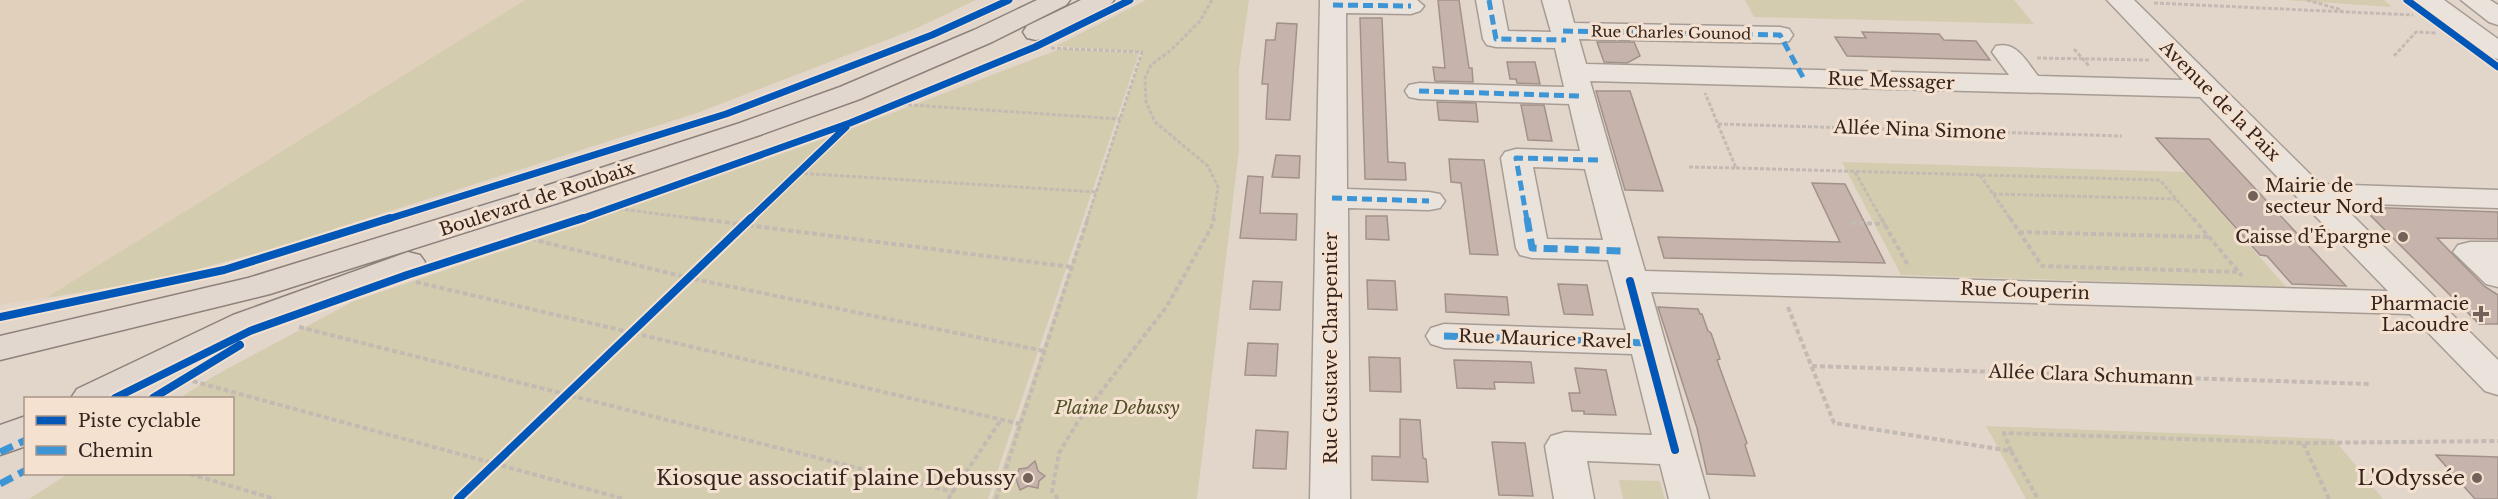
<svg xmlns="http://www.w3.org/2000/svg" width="2498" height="499" font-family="'Libre Baskerville',serif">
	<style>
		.farmland { fill: #e1d1bc }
		.green { fill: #d4ccae }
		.building { fill: #c6b3ac; stroke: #a2918a; stroke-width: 1.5 }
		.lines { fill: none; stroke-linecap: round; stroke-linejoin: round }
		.minor-casing { stroke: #a79c94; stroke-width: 3 }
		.major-casing { stroke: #8c817b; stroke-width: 3 }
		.path-far1 { stroke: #c3bab3; stroke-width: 3; stroke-dasharray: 4 2; stroke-linecap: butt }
		.path { stroke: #c3bab3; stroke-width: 4; stroke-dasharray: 5 3; stroke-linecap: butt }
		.minor { fill: #eae3dc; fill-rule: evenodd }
		.major { fill: #e1d7ce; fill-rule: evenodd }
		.quiet-far1 { stroke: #3e95d5; stroke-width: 5; stroke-dasharray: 10 5; stroke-linecap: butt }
		.quiet { stroke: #3e95d5; stroke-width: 7; stroke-dasharray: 14 7; stroke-linecap: butt }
		.cycleway-far1-casing { stroke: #f4e1d0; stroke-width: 10 }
		.cycleway-casing { stroke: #f4e1d0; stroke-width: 12 }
		.cycleway-far1 { stroke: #0057b8; stroke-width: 7 }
		.cycleway { stroke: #0057b8; stroke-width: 8 }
		.poi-dot { fill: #72625a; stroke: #f4e1d0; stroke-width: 2 }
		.labels { text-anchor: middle; stroke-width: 6; stroke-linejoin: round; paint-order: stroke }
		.far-street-label { font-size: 15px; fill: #35231d; stroke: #f4e1d0 }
		.street-label { font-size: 18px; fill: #35231d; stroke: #f4e1d0 }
		.poi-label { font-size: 18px; fill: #35231d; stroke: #f4e1d0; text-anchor: end }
		.park-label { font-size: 18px; font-style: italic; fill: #505025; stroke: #f4e1d0 }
		.near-poi-label { font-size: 21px; fill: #35231d; stroke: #f4e1d0; text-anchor: end }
	</style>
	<rect width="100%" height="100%" fill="#e2d6cb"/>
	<path class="farmland" d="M0,0H525L80,278L46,298L0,305Z"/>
	<path class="green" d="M525,0H976L915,29L697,113L269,250L157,280L46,298Z
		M1146,0H1249L1239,69V150L1197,499H992L1143,52L1056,46Z
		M1745,0H2014L2034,24L1754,17Z
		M2285,0H2384L2392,7Z
		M1060,49L1139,53L988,499H29L68,474H232V398H180L214,376L354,301L617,212L840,133Z
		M1842,162L2185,172L2286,287L1901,275Z
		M1986,426L2334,439L2383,499H2026Z
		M1619,480L1660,481L1665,499H1623Z"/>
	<path class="building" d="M1438,0H1459L1469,68H1472L1473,82L1435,81L1433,67L1445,68Z
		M1360,18H1382L1388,162L1405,163L1406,180L1365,179Z
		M1277,23L1297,24L1290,120L1266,119L1268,84H1262L1266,40H1275Z
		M1862,32L1939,34L1944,40L1976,41L1990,60L1847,56L1835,37L1866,38Z
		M1597,42H1634L1640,56L1627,63L1604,62Z
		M1507,62H1535L1540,84L1517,83L1516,79H1510Z
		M1596,91H1630L1663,191L1625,190Z
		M1437,102L1476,103L1478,122L1439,120Z
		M1521,105H1544L1552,141L1528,140Z
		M2156,138L2209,139L2346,286L2292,284L2267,256L2260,255Z
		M1276,155L1300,156L1299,178L1272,177Z
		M1449,159L1484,160L1498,255L1470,254L1461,183L1451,182Z
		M1248,176L1263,177L1260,213L1297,214L1296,240L1240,238Z
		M1812,183L1845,184L1885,263L1664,258L1658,237L1840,242Z
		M2362,207L2498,212V239L2437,238L2484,286L2498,295V324H2479Z
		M1366,216H1387L1389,240L1366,239Z
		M1367,280L1395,281L1397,310L1368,309Z
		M1253,281L1282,282L1280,310L1250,309Z
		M1558,284L1587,285L1593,315L1564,314Z
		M1445,294L1507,297L1509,315L1446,312Z
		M1658,307L1698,309L1700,314H1702L1708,331L1711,333L1720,359L1717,360L1747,443L1745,445L1755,476L1707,474L1697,428Z
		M1248,343L1278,344L1276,376L1245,375Z
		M1369,357L1400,358L1401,392L1370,391Z
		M1454,360L1531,362L1534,383L1494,382L1495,389L1457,388Z
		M1575,368L1606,370L1616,415L1584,414V411H1572L1569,393H1580Z
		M1400,419L1420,420L1423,458L1426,459L1428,482L1372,480V456L1400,457Z
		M1256,430L1288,432L1286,469L1253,468Z
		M1492,442L1525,443L1533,496L1499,495Z
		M2436,455L2498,457V499H2475Z
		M1035,461L1038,471L1045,476L1039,481L1038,488L1028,486L1020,490L1016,479L1019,469L1027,468Z"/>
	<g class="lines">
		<g class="minor-casing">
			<path id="minor" d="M1320,0H1417L1424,6L1420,11L1411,14L1346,13L1347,189L1429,192L1440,194L1445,201L1440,208L1429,210L1348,208L1350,499H1310Z
				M1476,0H1502L1508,31L1551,32L1542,0H1568L1574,23L1780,27L1789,29L1793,35L1789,41L1780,43L1579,39L1586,64L2009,75L1992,52L1996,46C2017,41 2026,61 2038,76L2183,80L2107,0H2134L2320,184L2498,190V208L2340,203L2498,360V395L2485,391L2410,314L1651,292L1709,499H1669L1660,464L1587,461L1594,499H1554L1545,446L1551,436L1565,432L1652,435L1632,354L1444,348L1431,344L1426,336L1431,328L1444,324L1626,330L1608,260L1532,258L1520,255L1516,248L1501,158L1505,152L1516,149L1580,151L1569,104L1419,99L1409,97L1405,91L1409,85L1419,83L1564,87L1555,48L1496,47L1487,45L1483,39ZM1590,81L2200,97L2388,291L1645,271ZM1533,167L1585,169L1603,240L1547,239Z
				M2415,0H2444L2498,39V59L2489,57L2419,5Z
				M2461,0H2490L2498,5V25L2489,22Z
				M2470,242H2498V287L2486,284L2453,252L2458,245Z"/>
		</g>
		<g class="major-casing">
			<path id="major" d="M1037,0H1070L1066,5L992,42L860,99L760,135L558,203L270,294L0,360V336L248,278L536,189L740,123L840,87L974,30Z
				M1081,0H1114L1110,5L1045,38L1036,40L1027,38L1023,32L1027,26Z
				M408,252L420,255L425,262L420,269L257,331L121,398H71L77,389L233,315Z
				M26,416V446L0,455V425Z"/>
		</g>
		<path class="path-far1" d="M1212,0L1200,21L1170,51L1151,65L1145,78L1146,102L1155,122L1208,166L1218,187L1213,220
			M2307,0L2342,10
			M2154,3L2413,15
			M1051,48L1142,52L1087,220
			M2074,49L2089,66
			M2394,56L2416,32L2437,33
			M2037,58L2150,60
			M896,104L1120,119
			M1718,124L2122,136
			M1689,167L1736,168L1705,93
			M1736,168L2160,180L2194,220
			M1855,172L1882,220
			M798,173L1096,192
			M1980,175L2011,220
			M1993,194L2176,199
			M613,208L705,220"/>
		<path class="path" d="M693,218L1071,267
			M1881,218L1909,267
			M2010,218L2042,266L2239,272
			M2193,218L2242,276
			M1851,223L1885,224
			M2019,232L2209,237
			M523,237L689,278L1044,351
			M416,282L1020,424
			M1788,307L1834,423L2011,451L2038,499
			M299,327L953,492
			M1812,366L2370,384
			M185,379L624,499
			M2011,451L2004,433L2303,443
			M190,474L275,499
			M948,499L1001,420
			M996,499L1088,218
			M1058,499L1052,491L1059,453L1077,423L1167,306L1211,228L1214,218
			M2329,499L2303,443L2498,441"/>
		<use href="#minor" class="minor"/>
		<use href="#major" class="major"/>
		<path class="quiet-far1" d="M1489,0L1496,39L1566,40
			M1333,5L1411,6
			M1563,31L1780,35L1804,79
			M1419,91L1580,96
			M1332,198L1429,201
			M1527,220L1516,158L1598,160"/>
		<path class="quiet" d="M1527,218L1532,248L1622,251
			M1444,336L1647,343
			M0,452L26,440
			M0,484L26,470"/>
		<g class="cycleway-far1-casing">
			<path id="cycleway-far1" d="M2407,0L2498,67
				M385,220L726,114L932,35L1009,0
				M578,220L850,123L1035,47L1130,0
				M749,220L846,127"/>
		</g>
		<g class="cycleway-casing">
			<path id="cycleway" d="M1630,281L1675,450
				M0,317L224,270L390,218
				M115,398L250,331L407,275L583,218
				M153,398L240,345
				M458,499L751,218"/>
		</g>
		<use href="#cycleway-far1" class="cycleway-far1"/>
		<use href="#cycleway" class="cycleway"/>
	</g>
	<g class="poi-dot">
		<circle cx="2253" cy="196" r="6"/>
		<circle cx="2403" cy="237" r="6"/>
		<path d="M2478 305h6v6h6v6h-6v6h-6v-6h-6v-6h6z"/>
		<circle cx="1028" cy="478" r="6"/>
		<circle cx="2477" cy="478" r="6"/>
	</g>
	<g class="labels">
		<g class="far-street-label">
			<text transform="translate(1671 33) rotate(1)" y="5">Rue Charles Gounod</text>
		</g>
		<g class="street-label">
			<text transform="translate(1891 81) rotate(2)" y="6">Rue Messager</text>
			<text transform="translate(2220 101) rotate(45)" y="6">Avenue de la Paix</text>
			<text transform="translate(1920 130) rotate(2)" y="6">Allée Nina Simone</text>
			<text transform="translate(537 199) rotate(-18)" y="6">Boulevard de Roubaix</text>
			<text transform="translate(2025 291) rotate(2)" y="6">Rue Couperin</text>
			<text transform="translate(1545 339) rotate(2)" y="6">Rue Maurice Ravel</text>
			<text transform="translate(1331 348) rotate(-90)" y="6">Rue Gustave Charpentier</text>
			<text transform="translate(2091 375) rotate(2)" y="6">Allée Clara Schumann</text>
		</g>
		<g class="poi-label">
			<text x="2265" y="192" text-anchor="start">Mairie de<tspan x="2265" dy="21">secteur Nord</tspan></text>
			<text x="2391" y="243">Caisse d'Épargne</text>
			<text x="2469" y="310">Pharmacie<tspan x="2469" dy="21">Lacoudre</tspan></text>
		</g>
		<g class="park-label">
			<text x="1117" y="414">Plaine Debussy</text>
		</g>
		<g class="near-poi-label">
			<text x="1016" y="485">Kiosque associatif plaine Debussy</text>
			<text x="2465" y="485">L'Odyssée</text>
		</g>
	</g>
	<rect x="24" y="397" width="210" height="78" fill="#f4e1d0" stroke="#a89588" stroke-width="1.5"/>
	<rect x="36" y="416" width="30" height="9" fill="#0057b8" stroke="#a89588" stroke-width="1.5"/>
	<text x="78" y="427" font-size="18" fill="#35231d">Piste cyclable</text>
	<rect x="36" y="446" width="30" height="9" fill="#3e95d5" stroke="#a89588" stroke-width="1.5"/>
	<text x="78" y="457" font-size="18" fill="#35231d">Chemin</text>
</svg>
